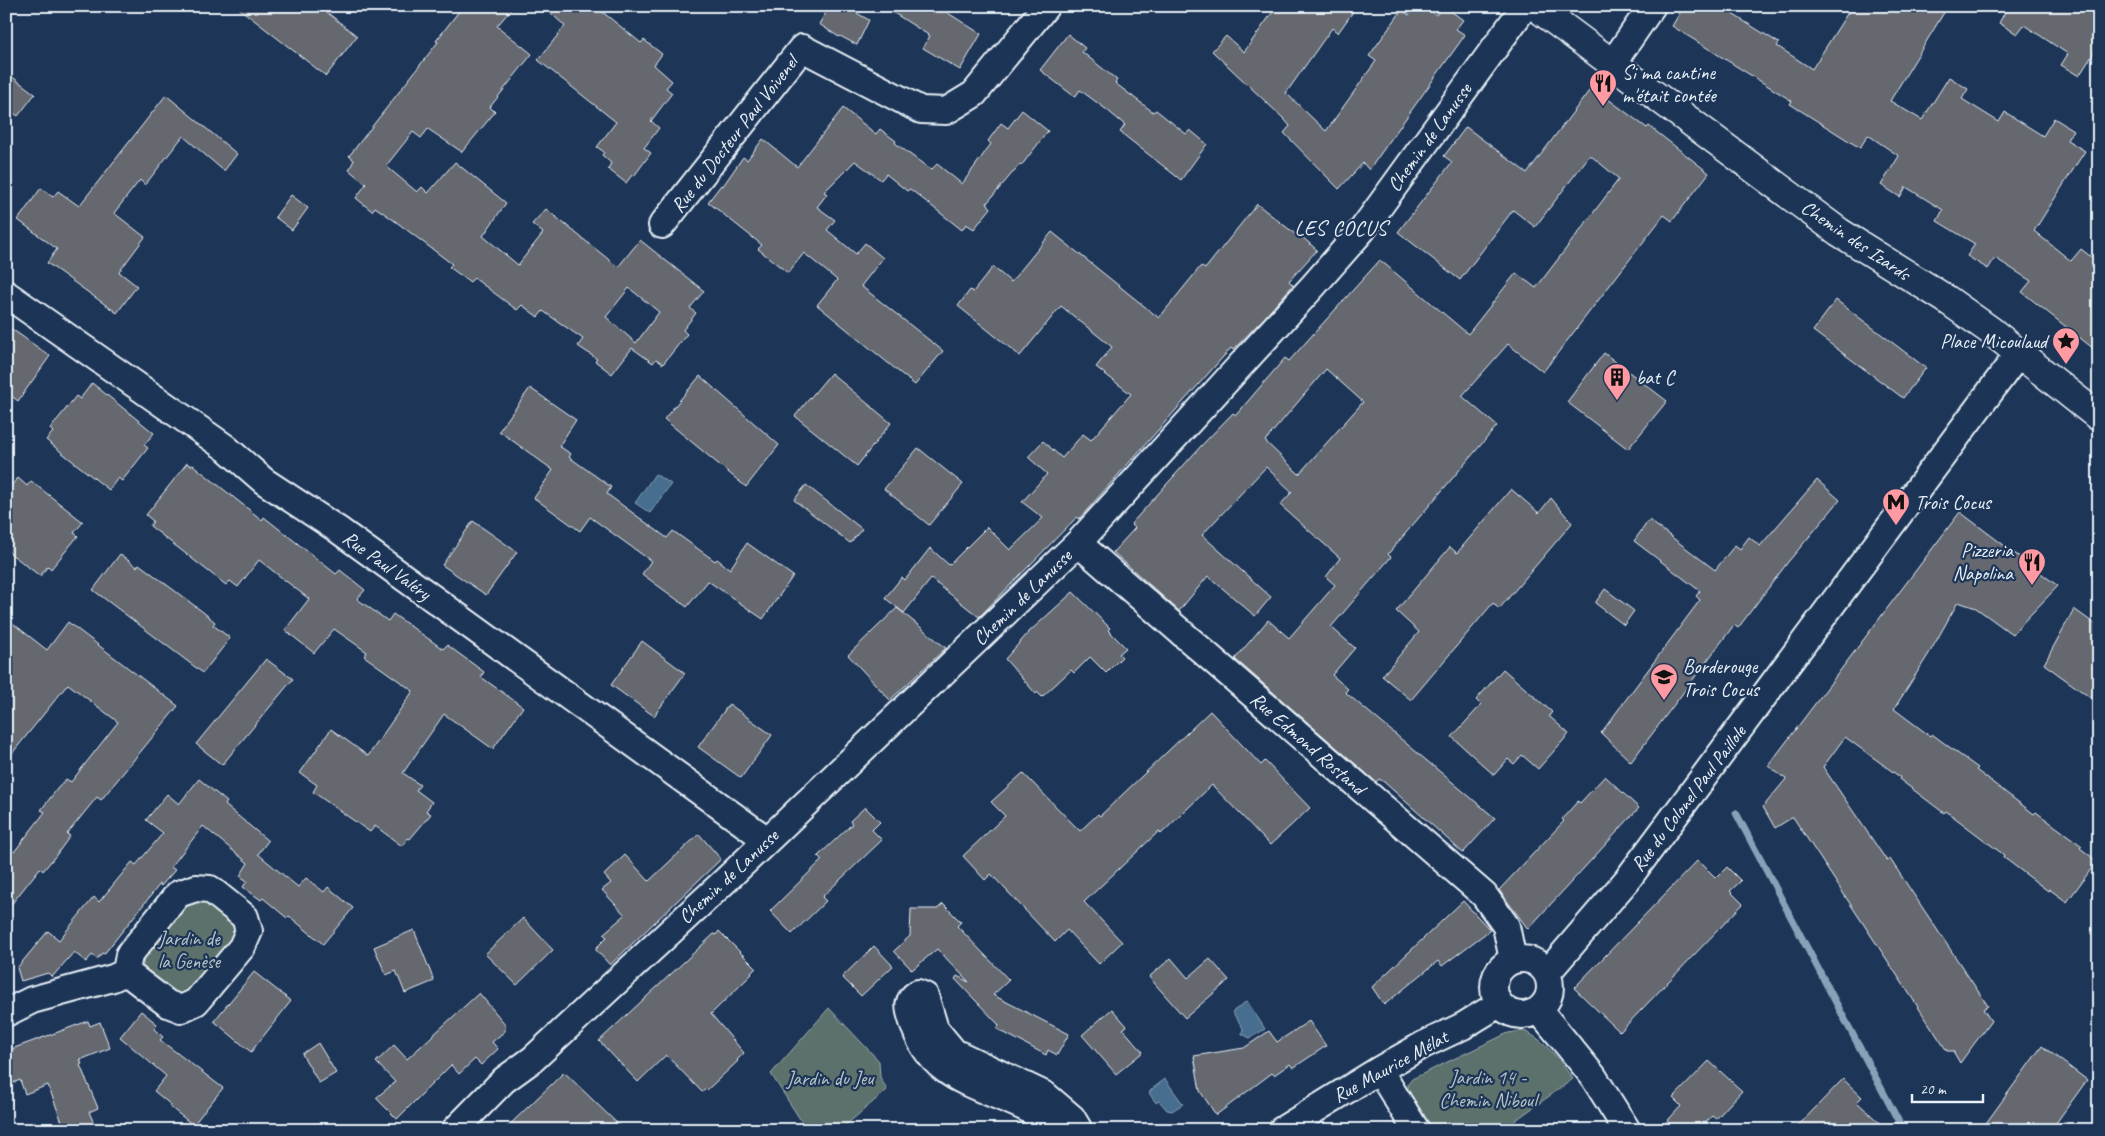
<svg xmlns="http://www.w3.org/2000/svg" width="2105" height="1136" font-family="Caveat,sans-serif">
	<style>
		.green { fill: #5b706c; stroke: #a2b0b2 }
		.water { fill: #466e8e; stroke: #87a2b8 }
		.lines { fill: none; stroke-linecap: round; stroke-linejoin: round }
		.stream { stroke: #87a2b8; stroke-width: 7 }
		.building { fill: #666870; stroke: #e8f1f8; fill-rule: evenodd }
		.minor-casing { stroke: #e8f1f8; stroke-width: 30 }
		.tertiary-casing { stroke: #e8f1f8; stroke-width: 31 }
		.minor { stroke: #1d3557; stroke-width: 26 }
		.tertiary { stroke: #1d3557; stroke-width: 28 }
		.labels { text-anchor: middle; stroke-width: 4.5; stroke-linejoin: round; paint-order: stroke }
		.poi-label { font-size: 20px; fill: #e8f1f8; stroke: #1d3557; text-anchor: start }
		.street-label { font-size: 20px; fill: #e8f1f8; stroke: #1d3557 }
		.park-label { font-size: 20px; fill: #b7c4c7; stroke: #1d3557 }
		.neighbourhood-label { font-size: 21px; letter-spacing: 1px; fill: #e8f1f8; stroke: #1d3557 }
	</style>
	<rect width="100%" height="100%" fill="#1d3557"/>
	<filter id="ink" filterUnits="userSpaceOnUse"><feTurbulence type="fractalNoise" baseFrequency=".02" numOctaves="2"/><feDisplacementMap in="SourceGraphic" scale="10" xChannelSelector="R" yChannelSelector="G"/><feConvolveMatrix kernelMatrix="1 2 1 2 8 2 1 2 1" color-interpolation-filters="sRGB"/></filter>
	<g filter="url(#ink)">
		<path class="green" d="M204,899L236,921L238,935L196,990L180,997L147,978L143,968L144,954L186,904Z
			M829,1008L879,1061L880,1077L887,1090L840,1130H807L771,1074Z
			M1524,1031C1547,1041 1559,1060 1573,1079L1502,1130H1434L1408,1090V1084L1412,1079L1508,1033Z"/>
		<path class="water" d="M655,474L671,484L650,513L635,503Z
			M1247,1001L1265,1029L1250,1038L1242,1034L1243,1028L1232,1012Z
			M1165,1079L1183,1104L1172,1111L1167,1110L1159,1101L1156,1103L1149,1093L1152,1089Z"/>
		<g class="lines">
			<path class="stream" d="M1736,813L1900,1124L1899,1130"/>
		</g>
		<path class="building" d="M236,6H319L357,36L326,76Z
			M463,6H514L497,26L532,54L490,107L495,112L462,152L428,129L421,138L413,132L386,166L417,192L422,187L428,193L455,162L506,203L483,236L518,265L543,233L532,224L546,209L618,267L640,240L704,291L690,308L696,313L683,330L687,334L663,364L656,359L653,363L632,348L612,374L595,361L597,359L578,346L583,339L543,311L538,317L522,305L517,310L474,278L470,282L449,267L452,264L395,221L375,207L372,211L356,198L366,184L349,170L354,160L349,156L438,42L436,41ZM629,288L659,312L636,343L606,317Z
			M543,6H595L641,43L644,40L662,54L654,65L672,81L666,88L672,93L651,121L659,128L644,148L651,153L634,176L632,175L626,183L608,169L611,163L602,155L604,152L597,147L616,122L538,60L565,26Z
			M830,6H844L869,20L857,45L840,36L839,37L819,24Z
			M883,6H937L981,34L960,70L923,48L930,36Z
			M1277,6H1357L1338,33L1332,28L1286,93L1326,131L1376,61L1369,56L1402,10L1409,15L1415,6H1424L1436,15L1444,6L1463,20L1456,29L1465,35L1369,170L1363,163L1339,189L1284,133L1290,126L1284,119L1212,51L1226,36L1244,52Z
			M1684,6H1733L1729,12L1779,43L1777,46L1812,69L1852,6H1948L1890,101L1922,120L1949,77L1968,89L1962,99L1999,122L2005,112L2043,136L2054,118L2073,130L2067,140L2085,151L2034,231L2071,261L2081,249L2099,263V353L2022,292L2031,281L1995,258L1988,269L1967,256L1975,244L1937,221L1943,210L1906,187L1900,197L1881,185L1899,156L1868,135L1860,148L1790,104L1792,101L1672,26Z
			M1996,6H2099V45L2079,76L2061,65L2068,54L2024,25L2017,34L1999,23L2005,12Z
			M1068,34L1085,48L1082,52L1117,80L1115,83L1153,112L1156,110L1186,134L1190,130L1207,144L1181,180L1120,132L1125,125L1107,110L1080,90L1075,97L1040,70Z
			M6,72L35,94L18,116L6,108Z
			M1592,87L1647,128L1649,126L1709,173L1672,221L1664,215L1543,372L1508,344L1462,396L1497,426L1388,554L1391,557L1331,627L1355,648L1332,675L1348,689L1345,692L1495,818L1463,853L1384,782L1379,779L1376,782L1235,659L1268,620L1289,638L1335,585L1326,577L1340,558L1280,505L1292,492L1266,467L1202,535L1271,597L1255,616L1208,576L1179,611L1113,552L1135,528L1131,524L1201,446L1233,413L1236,415L1285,358L1289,361L1380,260L1468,334L1516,273L1536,288L1619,179L1590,155L1535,227L1513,210L1460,280L1398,232L1452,162L1444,156L1466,127L1527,173ZM1326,369L1363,402L1299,474L1265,441Z
			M166,95L237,154L224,171L183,136L145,185L140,180L114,213L145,237L119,272L137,286L117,313L47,263L57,249L18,220L41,188L53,197L58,191L79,206Z
			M843,108L876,134L880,129L896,141L895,143L931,170L937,164L962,184L991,144L988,141L1001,123L1008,128L1022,110L1048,131L1021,166L1020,164L987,203L991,208L974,229L966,224L962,230L910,189L907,191L886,174L881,180L855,161L824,192L827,194L817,207L835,220L827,230L856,254L865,243L883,258L861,286L943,351L915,385L817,305L837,280L804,253L788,273L758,249L762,245L708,202L721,185L723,186L743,157L747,160L763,139L797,167Z
			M291,195L308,208L292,230L275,217Z
			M1257,204L1299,237L1300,235L1317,250L1289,281L1293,285L1264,318L1233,350L1231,348L1079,519L1077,517L979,617L931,579L904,613L885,598L902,577L905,580L930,548L949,565L987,527L1010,550L1043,518L1022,502L1047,474L1028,457L1043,441L1062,458L1083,434L1091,440L1131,394L1096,367L1112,347L1061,306L1020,356L958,306L970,290L973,292L993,267L1011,282L1052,232L1159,318L1201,266L1205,269Z
			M1836,300L1926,368L1903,398L1813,331Z
			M6,325L50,356L18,401L6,392Z
			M1604,353L1667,401L1628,449L1567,402Z
			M831,373L891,423L857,466L795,416Z
			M700,376L779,445L746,487L664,419Z
			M92,383L154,433L144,445L148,448L122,481L118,478L109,490L46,440L53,432L50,429L76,396L80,399Z
			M530,388L576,420L559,446L571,454L569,457L611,487L607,494L667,538L673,531L715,561L717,559L730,569L747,543L793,576L763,619L708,581L687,607L642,574L651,561L590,517L580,531L534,498L553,470L499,431Z
			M918,448L963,484L929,525L884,489Z
			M187,463L191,466L193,465L262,520L264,517L336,574L340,570L365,590L357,599L388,621L393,614L443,649L447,645L484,672L481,677L523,707L493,749L444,714L403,773L420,785L416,790L432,802L426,811L431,814L410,839L408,838L402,846L375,826L370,832L313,792L317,785L300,773L331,729L368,756L413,691L364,656L367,652L334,629L314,653L285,630L309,599L259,560L238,587L230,581L226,585L150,526L153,521L146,515Z
			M18,478L27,486L31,481L83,522L74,533L78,536L51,569L48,566L40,576L6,550V491Z
			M1817,480L1840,500L1788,562L1738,628L1734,625L1631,762L1601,733L1700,600L1696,596L1700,591L1634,541L1649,520L1715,570L1735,545L1740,549L1749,537L1760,546Z
			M806,485L862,529L850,543L794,500Z
			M1511,489L1539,513L1551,498L1572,523L1499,609L1493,603L1411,700L1382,676L1419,632L1396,611L1450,547L1457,553Z
			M1960,512L2058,586L2012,634L1976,608L1958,602L1930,652L1894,709L1930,736L1932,734L1960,755L1978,768L1976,770L2034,814L2036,812L2082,846L2080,848L2097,861L2067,902L2049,889L2048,891L2003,857L2004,855L1946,811L1944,813L1899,779L1900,777L1845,737L1823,767L1887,861L1890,859L1988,1006L1983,1009L1991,1021L1960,1063L1953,1051H1947L1793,817L1775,828L1763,807L1786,779L1768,766Z
			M473,521L517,552L486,595L442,565Z
			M120,554L137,567L139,564L203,612L215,622L213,625L230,638L203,673L93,590Z
			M1605,589L1634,611L1624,625L1595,603Z
			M1073,592L1110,628L1108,630L1126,648L1119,654L1122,657L1106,673L1090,657L1074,673L1071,670L1042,697L1037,692L1036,694L1005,659L1029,632Z
			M897,608L946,648L890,700L848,655Z
			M2074,609L2099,627V704L2044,664Z
			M6,618L47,650L68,622L178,706L101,800L97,797L67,834L70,836L57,854L43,871L40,868L6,911V846L14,852L45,812L41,810L57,789L66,779L71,782L118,722L68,684L6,761Z
			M642,641L685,673L654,716L611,685Z
			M266,659L293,679L222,765L196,744Z
			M1503,669L1552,712L1549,716L1569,734L1538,769L1522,755L1514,764L1508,759L1494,775L1452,737L1481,705L1476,700Z
			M729,704L772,735L741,778L698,747Z
			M1210,711L1261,765L1265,761L1310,808L1270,845L1212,785L1161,834L1159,831L1084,902L1122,942L1099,964L1067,930L1055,942L991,874L985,880L963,856L1005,816L991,802L1023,773L1080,831L1098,814L1100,816Z
			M1605,776L1639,808L1528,929L1499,890L1564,821L1562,819L1578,801L1580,803Z
			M199,779L227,802L225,805L268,841L258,854L298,887L306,878L324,892L328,887L353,908L323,944L289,916L287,918L263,898L261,900L243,887L247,881L240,876L248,863L203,826L171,867L175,870L161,886L160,884L104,954L102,953L97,959L92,955L86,962L74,952L52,977L48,973L21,981L17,968L48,931L59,940L94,897L99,902L132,862L136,865L163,833L146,820L167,794L179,804Z
			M865,807L880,822L872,830L882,840L822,897L826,901L792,934L770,911L822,860L818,856L852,824L850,821Z
			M699,834L721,859L610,965L595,949L607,937L603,934L625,915L602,890L611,883L604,875L625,855L649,881Z
			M1698,860L1716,878L1727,867L1741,881L1730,891L1743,904L1620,1032L1574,988Z
			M1463,901L1490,930L1442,966L1438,961L1384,1005L1372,987Z
			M943,904L961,922L957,926L1009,980L993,995L1069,1034L1057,1055L1048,1050L1046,1055L997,1029L999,1025L955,979L957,976L969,982L937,949L912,970L894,951L910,936L911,909H937Z
			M523,918L553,950L517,985L485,954Z
			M414,930L434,981L405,993L396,971L386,975L374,947Z
			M719,931L756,968L751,973L752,974L711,1014L744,1053L737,1060L738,1061L707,1090L706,1089L702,1092L666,1055L638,1082L599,1041L714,934L716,935Z
			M874,946L893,966L861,996L842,977Z
			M1171,958L1188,978L1210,959L1229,980L1185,1018L1149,977Z
			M254,972L291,1001L251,1052L214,1021Z
			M479,993L505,1024V1031L492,1042L498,1049L481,1065L475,1059L459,1074L451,1065L397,1119L376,1098L395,1082L376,1062L394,1045L407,1059Z
			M1112,1009L1127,1026L1123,1029L1143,1052L1116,1074L1082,1035Z
			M141,1011L157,1024L154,1029L163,1037L160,1040L223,1088L193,1125L170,1107L171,1105L154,1091L166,1076L120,1037Z
			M88,1021L90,1026L100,1022L110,1048L80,1060L82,1064L80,1065L98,1108L89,1112L97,1130H65L48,1085L25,1094L20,1080L6,1086V1051Z
			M1309,1021L1326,1046L1293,1068L1290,1064L1274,1075L1272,1073L1216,1115L1200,1091L1194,1056L1244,1048L1269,1031L1277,1042Z
			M318,1043L336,1073L319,1083L302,1054Z
			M2042,1046L2087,1080L2051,1130H1981Z
			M1709,1061L1742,1091L1716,1119L1712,1116L1699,1130H1659L1681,1106L1673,1098Z
			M564,1072L624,1130H504L554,1082Z
			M1843,1079L1862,1097L1857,1102L1887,1130H1794Z"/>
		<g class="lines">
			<g class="minor-casing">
				<path id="minor" d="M1612,64L1652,6
					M662,225L802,48L921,110L946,111L974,94L1046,6
					M6,294L226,448L264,481L337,529L767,840
					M1078,543L1484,895L1506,926L1513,960
					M196,888L210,889L245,917L249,931L242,947L196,1002L181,1009L168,1004L126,972L129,955L178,894Z
					M1494 987a28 28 0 1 1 56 0a28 28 0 1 1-56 0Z
					M1547,973L1627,880L2019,353
					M1539,1010L1593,1076L1627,1130
					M6,1013L32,1000L113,978L126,972
					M1379,1070L1416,1130
					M455,1130L504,1080L533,1059L727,879L1078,543L1314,285L1363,229L1525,6
					M1054,1130C1041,1115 1027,1108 1010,1101C963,1081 928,1073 912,1019C908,1007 907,1000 918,993L925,996L935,1029L954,1052L1045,1095L1072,1118L1079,1130
					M1282,1130L1379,1070L1423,1045L1463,1026L1499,1004"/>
			</g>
			<g class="tertiary-casing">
				<path id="tertiary" d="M1535,6L1839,232L1946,299L1991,331L2099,417"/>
			</g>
			<use href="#minor" class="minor"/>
			<use href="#tertiary" class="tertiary"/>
		</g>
	</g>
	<defs>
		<g id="restaurant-pin" transform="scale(1.4375)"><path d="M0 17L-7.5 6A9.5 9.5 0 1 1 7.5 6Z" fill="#ff9aa2" stroke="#1d3557"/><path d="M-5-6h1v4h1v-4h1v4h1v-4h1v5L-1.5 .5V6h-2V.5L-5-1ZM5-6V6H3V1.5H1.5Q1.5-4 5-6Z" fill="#111"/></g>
		<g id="sight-pin" transform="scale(1.4375)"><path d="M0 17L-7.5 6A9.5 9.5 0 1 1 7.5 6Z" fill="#ff9aa2" stroke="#1d3557"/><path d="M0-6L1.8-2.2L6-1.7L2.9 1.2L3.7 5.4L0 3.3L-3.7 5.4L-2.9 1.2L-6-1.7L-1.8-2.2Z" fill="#111"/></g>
		<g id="building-pin" transform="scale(1.4375)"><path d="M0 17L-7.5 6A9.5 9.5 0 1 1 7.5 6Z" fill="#ff9aa2" stroke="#1d3557"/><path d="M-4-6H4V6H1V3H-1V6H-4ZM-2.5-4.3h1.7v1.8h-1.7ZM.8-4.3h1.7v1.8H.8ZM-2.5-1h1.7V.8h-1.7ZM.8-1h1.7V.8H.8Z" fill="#111"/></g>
		<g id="metro-pin" transform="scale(1.4375)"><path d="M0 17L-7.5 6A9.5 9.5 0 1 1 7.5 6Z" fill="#ff9aa2" stroke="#1d3557"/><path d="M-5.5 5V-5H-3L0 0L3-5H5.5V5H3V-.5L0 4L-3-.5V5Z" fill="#111"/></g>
		<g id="school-pin" transform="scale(1.4375)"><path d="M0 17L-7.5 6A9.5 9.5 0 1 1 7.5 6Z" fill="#ff9aa2" stroke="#1d3557"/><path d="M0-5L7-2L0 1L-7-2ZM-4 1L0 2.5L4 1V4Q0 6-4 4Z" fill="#111"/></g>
	</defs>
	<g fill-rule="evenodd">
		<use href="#restaurant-pin" x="1603" y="83"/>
		<use href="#sight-pin" x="2066" y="341"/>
		<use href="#building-pin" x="1617" y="377"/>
		<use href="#metro-pin" x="1896" y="502"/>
		<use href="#restaurant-pin" x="2032" y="562"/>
		<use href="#school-pin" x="1664" y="677"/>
	</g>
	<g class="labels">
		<g class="poi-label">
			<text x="1622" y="79">Si ma cantine<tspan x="1622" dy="23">m'était contée</tspan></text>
			<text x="2047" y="348" text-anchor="end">Place Micoulaud</text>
			<text x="1636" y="384">bat C</text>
			<text x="1915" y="509">Trois Cocus</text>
			<text x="2013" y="557" text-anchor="end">Pizzeria<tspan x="2013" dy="23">Napolina</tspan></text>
			<text x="1683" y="673">Borderouge<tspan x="1683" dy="23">Trois Cocus</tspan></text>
		</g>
		<g class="street-label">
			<text transform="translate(734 134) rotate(-52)" y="7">Rue du Docteur Paul Voivenel</text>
			<text transform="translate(1429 137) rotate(-54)" y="7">Chemin de Lanusse</text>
			<text transform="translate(1856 240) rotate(34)" y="7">Chemin des Izards</text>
			<text transform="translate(387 565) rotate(36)" y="7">Rue Paul Valéry</text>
			<text transform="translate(1022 597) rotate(-44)" y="7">Chemin de Lanusse</text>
			<text transform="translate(1308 743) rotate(41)" y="7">Rue Edmond Rostand</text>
			<text transform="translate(1688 798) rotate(-53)" y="7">Rue du Colonel Paul Paillole</text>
			<text transform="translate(728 876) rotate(-43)" y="7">Chemin de Lanusse</text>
			<text transform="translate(1390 1066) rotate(-29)" y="7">Rue Maurice Mélat</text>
		</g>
		<g class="park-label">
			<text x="189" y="945">Jardin de<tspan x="189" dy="23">la Genèse</tspan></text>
			<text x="1488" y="1084">Jardin 14 -<tspan x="1488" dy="23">Chemin Niboul</tspan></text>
			<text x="830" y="1085">Jardin du Jeu</text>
		</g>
		<g class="neighbourhood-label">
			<text x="1341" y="235">LES COCUS</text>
		</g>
	</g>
	<rect width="2105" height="1136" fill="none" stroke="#1d3557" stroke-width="25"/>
	<rect x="12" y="12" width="2080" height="1111" fill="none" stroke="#e8f1f8" stroke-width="2" filter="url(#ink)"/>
	<path d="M1912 1094v8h71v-8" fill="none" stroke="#e8f1f8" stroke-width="2.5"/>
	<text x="1920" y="1094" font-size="15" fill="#e8f1f8" stroke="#1d3557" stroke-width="4" paint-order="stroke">20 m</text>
</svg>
